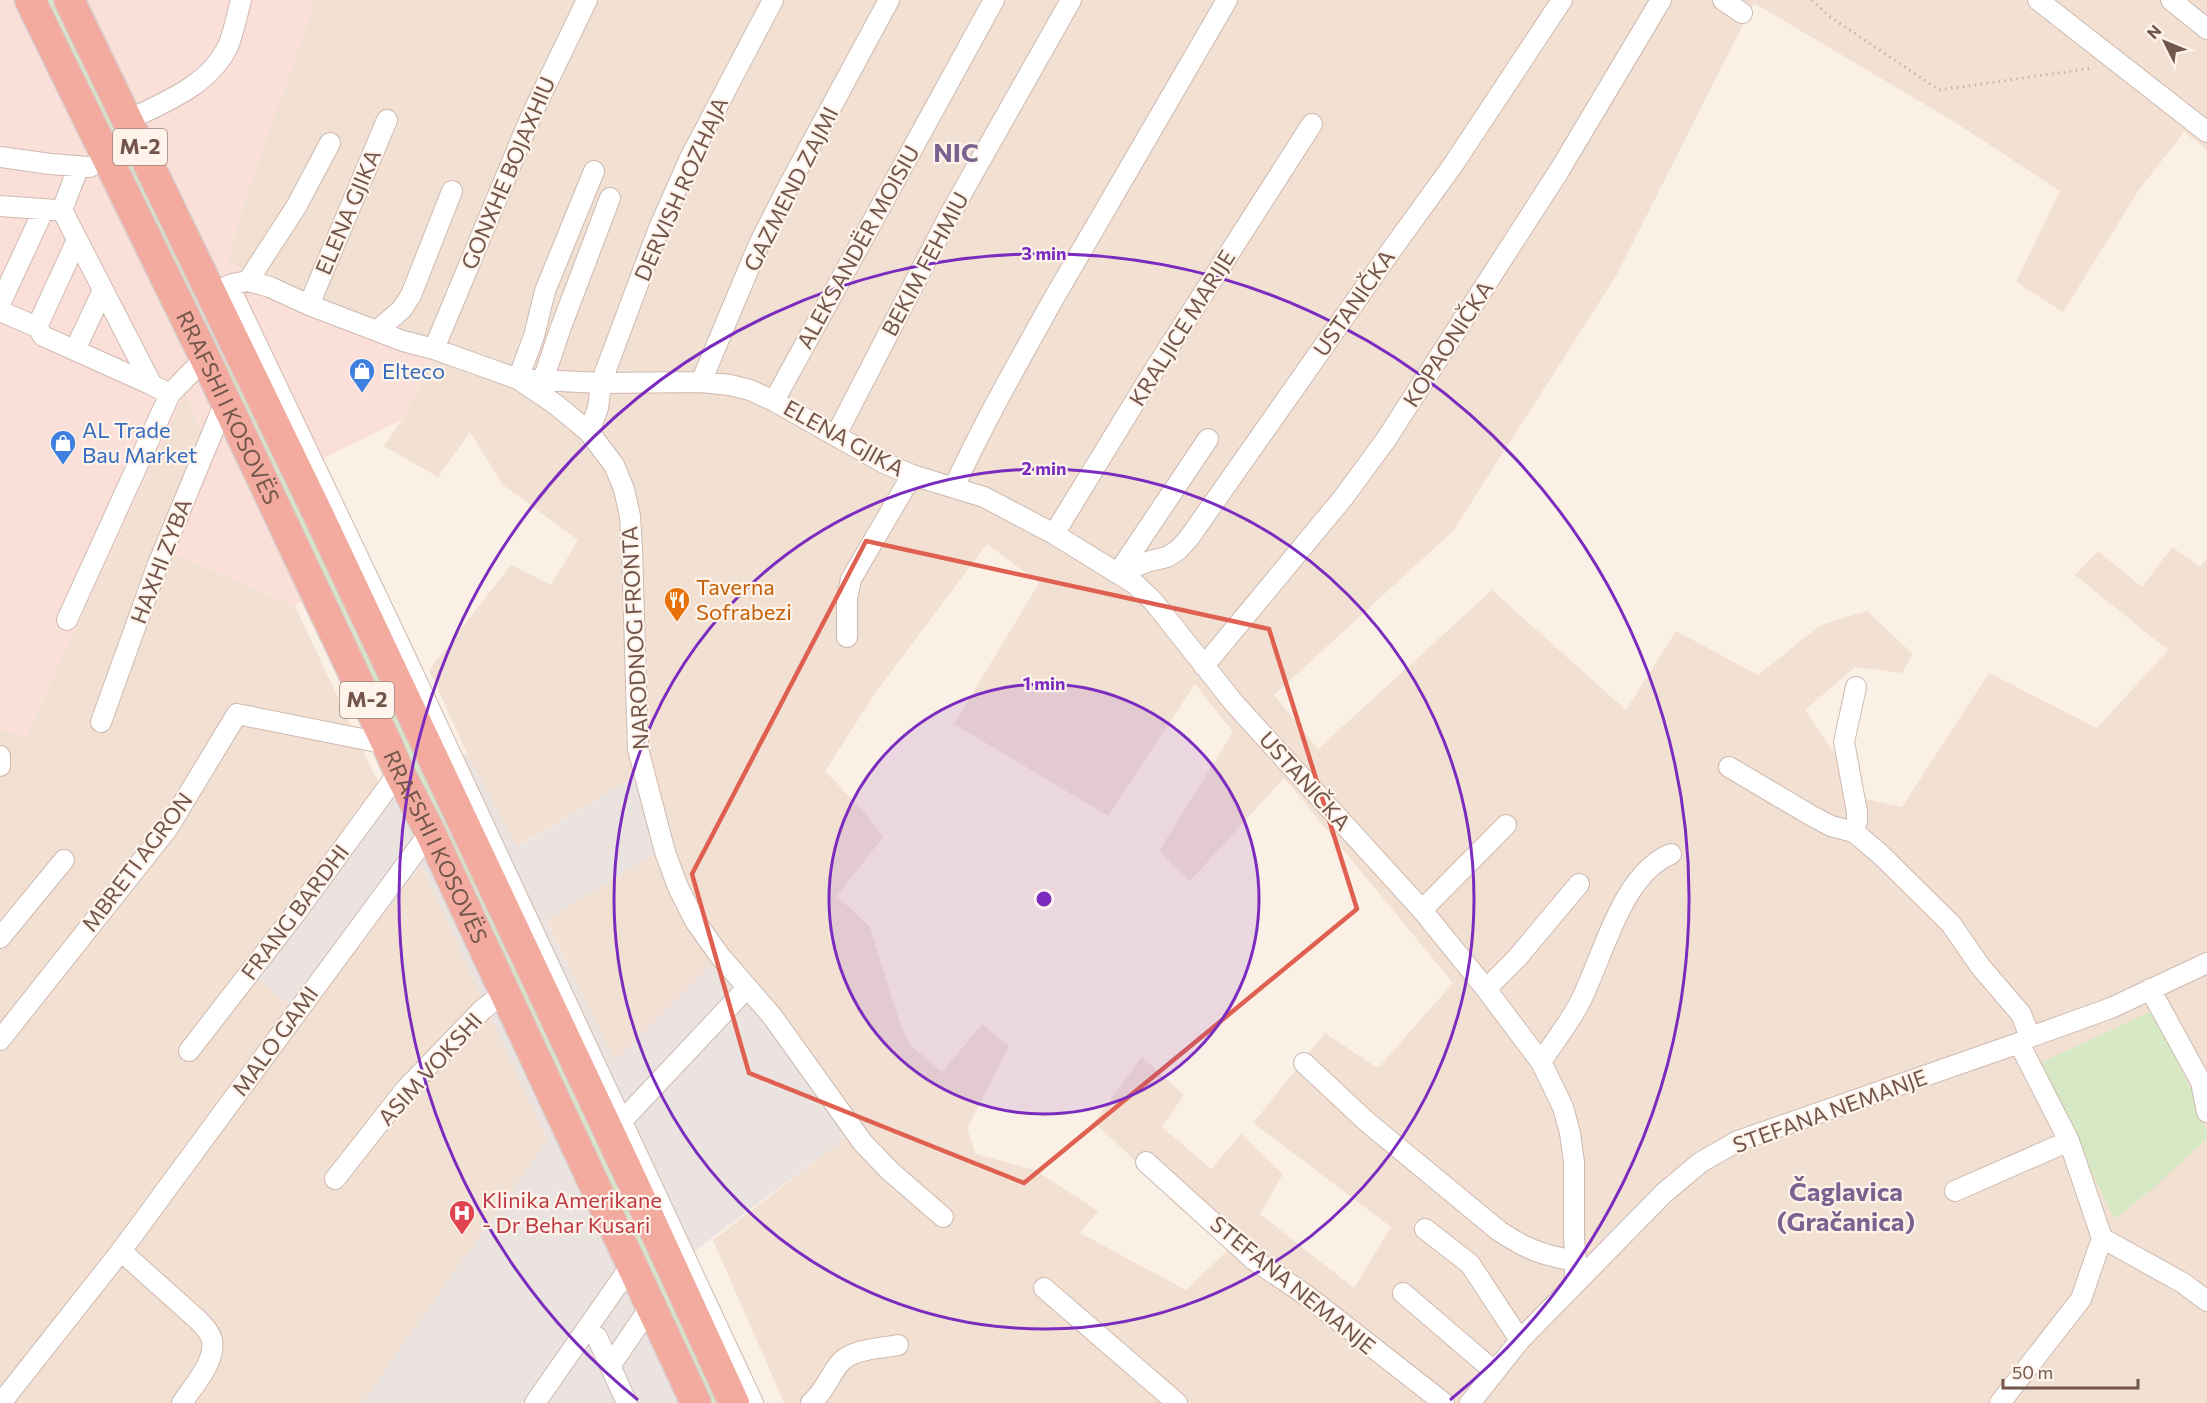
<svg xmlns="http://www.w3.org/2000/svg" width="2207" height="1403" font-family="Commissioner,sans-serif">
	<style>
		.residential { fill: #f2e1d3; fill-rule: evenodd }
		.commercial { fill: #fbdfd9 }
		.industrial { fill: #ebe3df }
		.green { fill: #d6e8c4 }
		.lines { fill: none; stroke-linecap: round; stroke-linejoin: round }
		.minor-casing { stroke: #ceb9af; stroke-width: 22 }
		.highway-casing { stroke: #d8cfcd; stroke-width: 33 }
		.path { stroke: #d4afa1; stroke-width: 3; stroke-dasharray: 1.5 4.5; stroke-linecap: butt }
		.minor { stroke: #fff; stroke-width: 20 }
		.highway { stroke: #f2ab9e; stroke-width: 30 }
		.marked { fill: none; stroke: #df6050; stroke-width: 4.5; stroke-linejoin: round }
		.ring { fill: none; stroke: #7b2cbf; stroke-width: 3 }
		.labels { text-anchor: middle; stroke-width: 4.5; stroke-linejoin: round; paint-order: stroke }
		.shield { fill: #fef4eb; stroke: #9c857b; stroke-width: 1.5 }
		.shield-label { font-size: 21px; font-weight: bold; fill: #72554b }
		.street-label { font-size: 22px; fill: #72554b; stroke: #fef4eb }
		.shop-label { font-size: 22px; fill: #366cbe; stroke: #fef4eb; text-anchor: start }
		.food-label { font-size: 22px; fill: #c56008; stroke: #fef4eb; text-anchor: start }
		.health-label { font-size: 22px; fill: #be3a42; stroke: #fef4eb; text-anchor: start }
		.quarter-label { font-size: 26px; font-weight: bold; fill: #7b638f; stroke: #fef4eb }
		.centre { fill: #7b2cbf; stroke: #fef4eb; stroke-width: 3 }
		.ring-label { font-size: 18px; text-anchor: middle; font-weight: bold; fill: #7b2cbf; stroke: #fef4eb; stroke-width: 4.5; stroke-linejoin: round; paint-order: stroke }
	</style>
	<rect width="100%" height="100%" fill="#fbf0e5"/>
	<path class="residential" d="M306,0H2207V150L2184,132L2139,190L2063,312L2016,282L2060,191L1953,121L1754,3L1616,276L1453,531L1274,695L1318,749L1492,590L1626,710L1676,631L1758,675L1821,625L1867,611L1913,654L1902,673L1855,667L1805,710L1865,799L1902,807L1989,673L2097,728L2168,650L2075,575L2098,551L2142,587L2172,547L2200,567L2207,558V1403H784L713,1240L853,1132L615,1061L546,919L656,853L634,777L516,847L467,753L429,670L511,565L551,585L578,540L503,485L470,432L438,477L384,446L402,420L433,360L227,262L246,196L314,4ZM987,544L1039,583L954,724L1108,816L1195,684L1233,732L1159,851L1190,881L1284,778L1453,983L1378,1068L1325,1033L1253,1123L1391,1227L1354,1288L1260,1214L1283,1174L1241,1134L1211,1169L1162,1127L1184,1095L1142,1057L1094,1122L1229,1249L1186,1290L1080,1233L1098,1211L1035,1170L976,1154L967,1129L1009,1046L982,1024L942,1072L909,1044L895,1009L870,927L837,896L883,837L865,813L825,771L876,692Z
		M185,392L212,456L173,553L295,606L385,797L305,1017L421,865L547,1140L362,1403H0V725L26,736Z"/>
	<path class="commercial" d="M0,0H306L315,4L246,196L227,262L433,360L402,420L319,460L365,557L295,606L173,553L212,456L185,393L26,736L0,730Z"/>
	<path class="industrial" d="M467,753L517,847L634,777L656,853L546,920L615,1061L720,956L854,1132L693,1252L755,1403H362L547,1140L421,865L305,1017L257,979L385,797Z"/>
	<path class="green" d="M43,0H54L242,389L718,1403H707Z
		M2152,1011L2191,1089L2207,1131V1138L2155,1187L2114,1219L2040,1063Z"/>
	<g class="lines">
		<g class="minor-casing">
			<path id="minor" d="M1723,0L1742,13
				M2038,0L2207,132
				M2171,0L2207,29
				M128,120C165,102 210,85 228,46C234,32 237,15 241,0
				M0,157L50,164L90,167
				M79,166L62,210L152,385L170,394L205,358
				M594,171L545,291L534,336L518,379L555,404L589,432L614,465L624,489L630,516L632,549L638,749L665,852L678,887L695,921L720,956L772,1016L863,1143L890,1171L943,1217
				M0,206L56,210
				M248,281L296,207L330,143
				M229,286L398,641L753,1403
				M210,295L232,284L248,281L270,287L309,305L403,341L434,349L518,379L601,383L701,382L730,385L750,390L774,401L884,463L912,475L984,497L1054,534L1135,584L1153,601L1234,703L1422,910L1486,989L1541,1062L1563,1107L1570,1133L1574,1162V1238L1576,1261L1574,1285
				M0,304L44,209
				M309,305L387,120
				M0,311L37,327L77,240
				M37,327L43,336L152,385
				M377,331L402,309L411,295L452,191
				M434,349L532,114L587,0
				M75,350L103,290
				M543,380L561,327L610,198
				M701,382L759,244L788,187L889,0
				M774,401L994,0
				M589,432L598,408L601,383L659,228L689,160L773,0
				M836,435L949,216L1071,0
				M1208,439L1118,573L1150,561L1167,557L1178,550L1189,538L1390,252L1453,165L1562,0
				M954,487C984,422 1019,361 1054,298C1111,198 1170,100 1227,0
				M1054,534L1155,369L1312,124
				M67,620L170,394
				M847,637V598L851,579L912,475
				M1204,666L1343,498L1385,441L1559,171L1661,0
				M101,722L158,564L225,402
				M0,756V766
				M1729,767L1812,816L1831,826L1854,832L1880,854L1951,924L1980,966L2021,1014L2030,1037
				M1854,832L1857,821V812L1844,742L1856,687
				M1422,910L1506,825
				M0,938L64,860
				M1486,989L1517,958L1579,884
				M2150,989L2201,1082L2207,1087
				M0,1040L168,828L237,714L387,744
				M189,1051L295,914L399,772
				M1541,1062C1553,1043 1568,1025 1579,1004C1603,959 1620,875 1671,854
				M1304,1063L1366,1121L1499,1231C1528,1250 1542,1255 1576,1261
				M2201,1082L2207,1112
				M621,1122L746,989
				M1146,1162L1254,1260L1306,1295L1444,1403
				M335,1179L405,1090L482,1010L505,992
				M1955,1191L2069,1141
				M1425,1229L1470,1264L1520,1340
				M2102,1238L2183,1283L2207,1301
				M121,1251L198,1320C204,1326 210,1332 212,1340C216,1362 193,1386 182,1403
				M1044,1288L1177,1403
				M1403,1293L1494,1371
				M597,1337L627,1403
				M610,1366L651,1306
				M1,1403L121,1251L430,832
				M535,1403L632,1264
				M811,1403C824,1392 829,1377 839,1364C852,1348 880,1349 898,1345
				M1470,1403L1520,1340L1664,1193L1701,1162L1738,1141L2019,1043L2030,1037L2111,1008L2207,963
				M2000,1403L2081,1299L2102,1238L2069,1141L2019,1043"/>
		</g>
		<g class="highway-casing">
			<g id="highway">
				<path id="s1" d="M30,0L205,358L387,744L399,772L430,832L696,1403"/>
				<path d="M69,0L317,512L633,1183L734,1403"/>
			</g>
		</g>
		<path class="path" d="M1812,0L1829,16L1939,90L2093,68"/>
		<use href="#minor" class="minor"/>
		<use href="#highway" class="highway"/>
	</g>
	<path class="marked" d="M866,541L1269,629L1357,909L1024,1183L749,1073L692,874Z"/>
	<circle cx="1044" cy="899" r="215" fill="#7b2cbf" fill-opacity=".12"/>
	<g class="ring">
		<circle cx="1044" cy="899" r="215"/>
		<circle cx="1044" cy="899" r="430"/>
		<path d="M638 1400A645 645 0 1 1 1450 1400"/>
	</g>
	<defs>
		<g id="shop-pin" transform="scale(1.35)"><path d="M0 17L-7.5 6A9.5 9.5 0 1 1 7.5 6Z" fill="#3f7fe0" stroke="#fef4eb"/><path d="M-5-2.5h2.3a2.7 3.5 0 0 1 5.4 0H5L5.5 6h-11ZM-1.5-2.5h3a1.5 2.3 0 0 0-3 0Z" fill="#fff"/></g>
		<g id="restaurant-pin" transform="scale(1.35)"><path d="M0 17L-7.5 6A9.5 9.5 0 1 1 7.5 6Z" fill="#e8710a" stroke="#fef4eb"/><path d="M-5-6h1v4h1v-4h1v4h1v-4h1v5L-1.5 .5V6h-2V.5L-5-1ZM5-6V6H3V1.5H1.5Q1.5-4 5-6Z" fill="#fff"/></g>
		<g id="hospital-pin" transform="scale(1.35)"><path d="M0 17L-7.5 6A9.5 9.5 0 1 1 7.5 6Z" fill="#e0444e" stroke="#fef4eb"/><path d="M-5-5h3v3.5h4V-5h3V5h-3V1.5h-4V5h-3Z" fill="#fff"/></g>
	</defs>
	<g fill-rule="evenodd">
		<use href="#shop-pin" x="362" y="371"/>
		<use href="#shop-pin" x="63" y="443"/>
		<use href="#restaurant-pin" x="677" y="600"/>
		<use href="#hospital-pin" x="462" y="1213"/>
	</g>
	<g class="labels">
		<g class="shield">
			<rect x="113" y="129" width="54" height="36" rx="4.5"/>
			<rect x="340" y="682" width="54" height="36" rx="4.5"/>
		</g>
		<g class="shield-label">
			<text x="140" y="154">M-2</text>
			<text x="367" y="707">M-2</text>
		</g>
		<g class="street-label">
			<text transform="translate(508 173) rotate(-67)" y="8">GONXHE BOJAXHIU</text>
			<text transform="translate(681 189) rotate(-66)" y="8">DERVISH ROZHAJA</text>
			<text transform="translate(791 189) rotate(-63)" y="8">GAZMEND ZAJMI</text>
			<text transform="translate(348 212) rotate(-67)" y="8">ELENA GJIKA</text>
			<text transform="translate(858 247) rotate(-61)" y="8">ALEKSANDËR MOISIU</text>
			<text transform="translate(925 264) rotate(-62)" y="8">BEKIM FEHMIU</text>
			<text transform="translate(1354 303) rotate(-55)" y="8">USTANIČKA</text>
			<text transform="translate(1182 328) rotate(-58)" y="8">KRALJICE MARIJE</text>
			<text transform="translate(1448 344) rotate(-57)" y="8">KOPAONIČKA</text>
			<text dy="8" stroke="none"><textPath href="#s1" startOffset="453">RRAFSHI I KOSOVËS</textPath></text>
			<text transform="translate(844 438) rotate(29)" y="8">ELENA GJIKA</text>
			<text transform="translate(161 561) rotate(-69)" y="8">HAXHI ZYBA</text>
			<text transform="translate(635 638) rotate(-93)" y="8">NARODNOG FRONTA</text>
			<text transform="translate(1305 781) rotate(48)" y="8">USTANIČKA</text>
			<text dy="8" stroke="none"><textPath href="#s1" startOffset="939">RRAFSHI I KOSOVËS</textPath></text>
			<text transform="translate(137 862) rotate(-53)" y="8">MBRETI AGRON</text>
			<text transform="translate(295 912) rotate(-53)" y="8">FRANG BARDHI</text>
			<text transform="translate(275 1041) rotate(-54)" y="8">MALO GAMI</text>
			<text transform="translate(430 1069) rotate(-48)" y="8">ASIM VOKSHI</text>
			<text transform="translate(1830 1111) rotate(-20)" y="8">STEFANA NEMANJE</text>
			<text transform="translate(1293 1285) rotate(39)" y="8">STEFANA NEMANJE</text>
		</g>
		<g class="shop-label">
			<text x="382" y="379">Elteco</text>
			<text x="82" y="438">AL Trade<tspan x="82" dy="25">Bau Market</tspan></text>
		</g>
		<g class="food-label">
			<text x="696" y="595">Taverna<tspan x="696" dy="25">Sofrabezi</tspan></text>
		</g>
		<g class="health-label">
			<text x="482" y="1208">Klinika Amerikane<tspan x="482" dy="25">- Dr Behar Kusari</tspan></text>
		</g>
		<g class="quarter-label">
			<text x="956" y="162">NIC</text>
			<text x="1846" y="1201">Čaglavica<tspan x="1846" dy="30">(Gračanica)</tspan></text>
		</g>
	</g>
	<circle cx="1044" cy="899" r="9" class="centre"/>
	<g class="ring-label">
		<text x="1044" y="260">3 min</text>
		<text x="1044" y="475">2 min</text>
		<text x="1044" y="690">1 min</text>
	</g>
	<g transform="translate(2165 42) rotate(313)" stroke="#fef4eb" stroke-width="4.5" paint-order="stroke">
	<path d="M0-4.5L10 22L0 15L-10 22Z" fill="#72554b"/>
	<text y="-9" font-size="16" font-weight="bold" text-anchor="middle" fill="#72554b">N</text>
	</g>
	<path d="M2003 1379v9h135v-9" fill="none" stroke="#72554b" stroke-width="3"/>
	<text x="2012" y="1379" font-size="18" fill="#72554b" stroke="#fef4eb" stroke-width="4.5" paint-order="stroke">50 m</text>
</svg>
